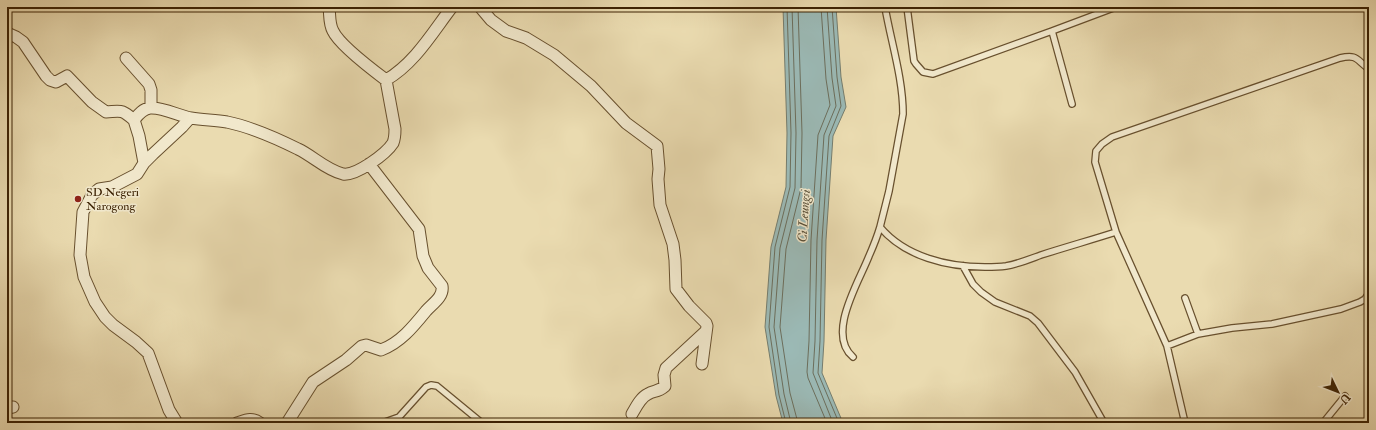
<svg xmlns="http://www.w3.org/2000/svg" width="1376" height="430" font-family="'IM FELL Double Pica',serif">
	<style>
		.water { fill: #9bb9b5; stroke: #757d6e }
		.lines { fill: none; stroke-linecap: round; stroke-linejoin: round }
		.shore { stroke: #6c6e5c; stroke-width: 1 }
		.service-casing { stroke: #68502e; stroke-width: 8 }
		.minor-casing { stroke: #68502e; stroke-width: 13 }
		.service { stroke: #f1e8cc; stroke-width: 5.5 }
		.minor { stroke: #f1e8cc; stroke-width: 11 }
		.poi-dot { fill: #8f2418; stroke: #f1e8cc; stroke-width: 1.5 }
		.labels { text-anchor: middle; stroke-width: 3; stroke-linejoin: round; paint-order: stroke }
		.poi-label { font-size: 12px; fill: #3c2203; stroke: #f1e8cc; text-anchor: start }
		.water-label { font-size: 13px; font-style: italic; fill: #584f38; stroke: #f1e8cc }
	</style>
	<rect width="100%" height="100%" fill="#eadbb0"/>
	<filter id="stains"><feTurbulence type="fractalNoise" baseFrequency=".005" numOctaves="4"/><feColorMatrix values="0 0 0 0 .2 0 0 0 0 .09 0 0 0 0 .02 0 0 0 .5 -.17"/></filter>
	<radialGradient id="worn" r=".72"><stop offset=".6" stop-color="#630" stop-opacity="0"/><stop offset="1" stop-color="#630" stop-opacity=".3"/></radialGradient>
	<path class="water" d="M783,7H836L841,77L846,107L833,136L826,240L824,341L822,373L843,423H783L776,396L765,327L771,247L786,187L787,133Z"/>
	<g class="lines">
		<path class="shore" d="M821,7L826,79L830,105L818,135L811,240L809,341L807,372L808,378L827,423
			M827,7L832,78L836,106L824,135L817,240L815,341L813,373L833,423
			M832,7L837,77L841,106L829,136L822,240L820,341L818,373L839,423
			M786,423L779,395L769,327L775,247L790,187L791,133L787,7
			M791,423L784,394L774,327L780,248L795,188L796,133L792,7
			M798,423L790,393L780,327L786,249L801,188L802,133L798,7"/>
		<g class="service-casing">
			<path id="service" d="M885,7C891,42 903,78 903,114L889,191L880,227C905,257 948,267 985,267C992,267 999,267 1006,266C1018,264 1030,259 1041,255C1066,247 1091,240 1116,232L1167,346L1185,423
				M907,7L914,61L916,64L923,72L933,74L1052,31
				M1072,104L1052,31L1116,7
				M1116,232L1095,162L1096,151L1102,144L1112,137L1340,58C1358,54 1356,60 1369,69
				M963,266L973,284L981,292L995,302L1030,316L1038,323L1075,372L1104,423
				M1185,298L1198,334
				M1167,346L1198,334L1232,328L1272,324L1341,309L1360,302L1365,299L1369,293
				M853,357C826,334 859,282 869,256C873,247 877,237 880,227
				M382,423L399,417L426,387L431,385L437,386L482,423
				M1323,423L1345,396"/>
		</g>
		<g class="minor-casing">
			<path id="minor" d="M329,7C330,15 329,24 333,31C339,44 374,71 386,80C415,63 432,33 452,7
				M480,7L491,20L506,31L526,38L554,55L591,86L626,123L657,146L659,169L658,179L660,205L673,244L675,260L676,289L689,306L706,323L707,326L702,364
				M7,33L16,37L23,42L46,76L50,80L56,82L67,76L92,102L106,112C122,111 121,109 134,120
				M126,58L149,84L151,90V108
				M144,163L153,154L182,127L190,118
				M7,408L13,407
				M632,414C636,407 641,397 648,394C654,390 657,393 665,386L664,375L666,368L706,331
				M177,423L169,410L148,353L136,342L113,325L105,317L95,302L84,277L80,255L83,212L92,195L99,189L112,187L137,174L144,163L139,136L134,120C138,115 142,109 150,108C163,107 179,116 191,118C203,120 215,120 227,122C251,127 276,138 298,149C313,156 326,170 343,174C356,176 386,154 393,143C395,138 395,134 395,129L386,80
				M237,423C246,420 252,417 260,423
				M287,423L313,382L346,360L362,346L366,345L381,350C400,343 413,327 426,311C432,304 444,297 442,286L428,268L423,256L419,229L369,164"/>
		</g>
		<use href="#service" class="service"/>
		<use href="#minor" class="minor"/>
	</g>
	<circle class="poi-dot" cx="78" cy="199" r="4"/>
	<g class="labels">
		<g class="poi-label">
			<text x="86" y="196">SD Negeri<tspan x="86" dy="14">Narogong</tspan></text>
		</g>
		<g class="water-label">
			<text transform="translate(803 216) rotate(-86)" y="5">Ci Leungsi</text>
		</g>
	</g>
	<rect width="1376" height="430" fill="none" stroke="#eadbb0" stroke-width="24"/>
	<rect x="8" y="8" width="1360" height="414" fill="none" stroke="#3c2203" stroke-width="2"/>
	<rect x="12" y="12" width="1352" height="406" fill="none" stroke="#3c2203"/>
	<g transform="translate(1338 392) rotate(133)" stroke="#f1e8cc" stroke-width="3" paint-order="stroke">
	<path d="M0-3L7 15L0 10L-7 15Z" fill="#3c2203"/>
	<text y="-6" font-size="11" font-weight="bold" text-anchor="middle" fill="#3c2203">U</text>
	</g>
	<rect width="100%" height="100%" filter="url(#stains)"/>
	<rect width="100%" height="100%" fill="url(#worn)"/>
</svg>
